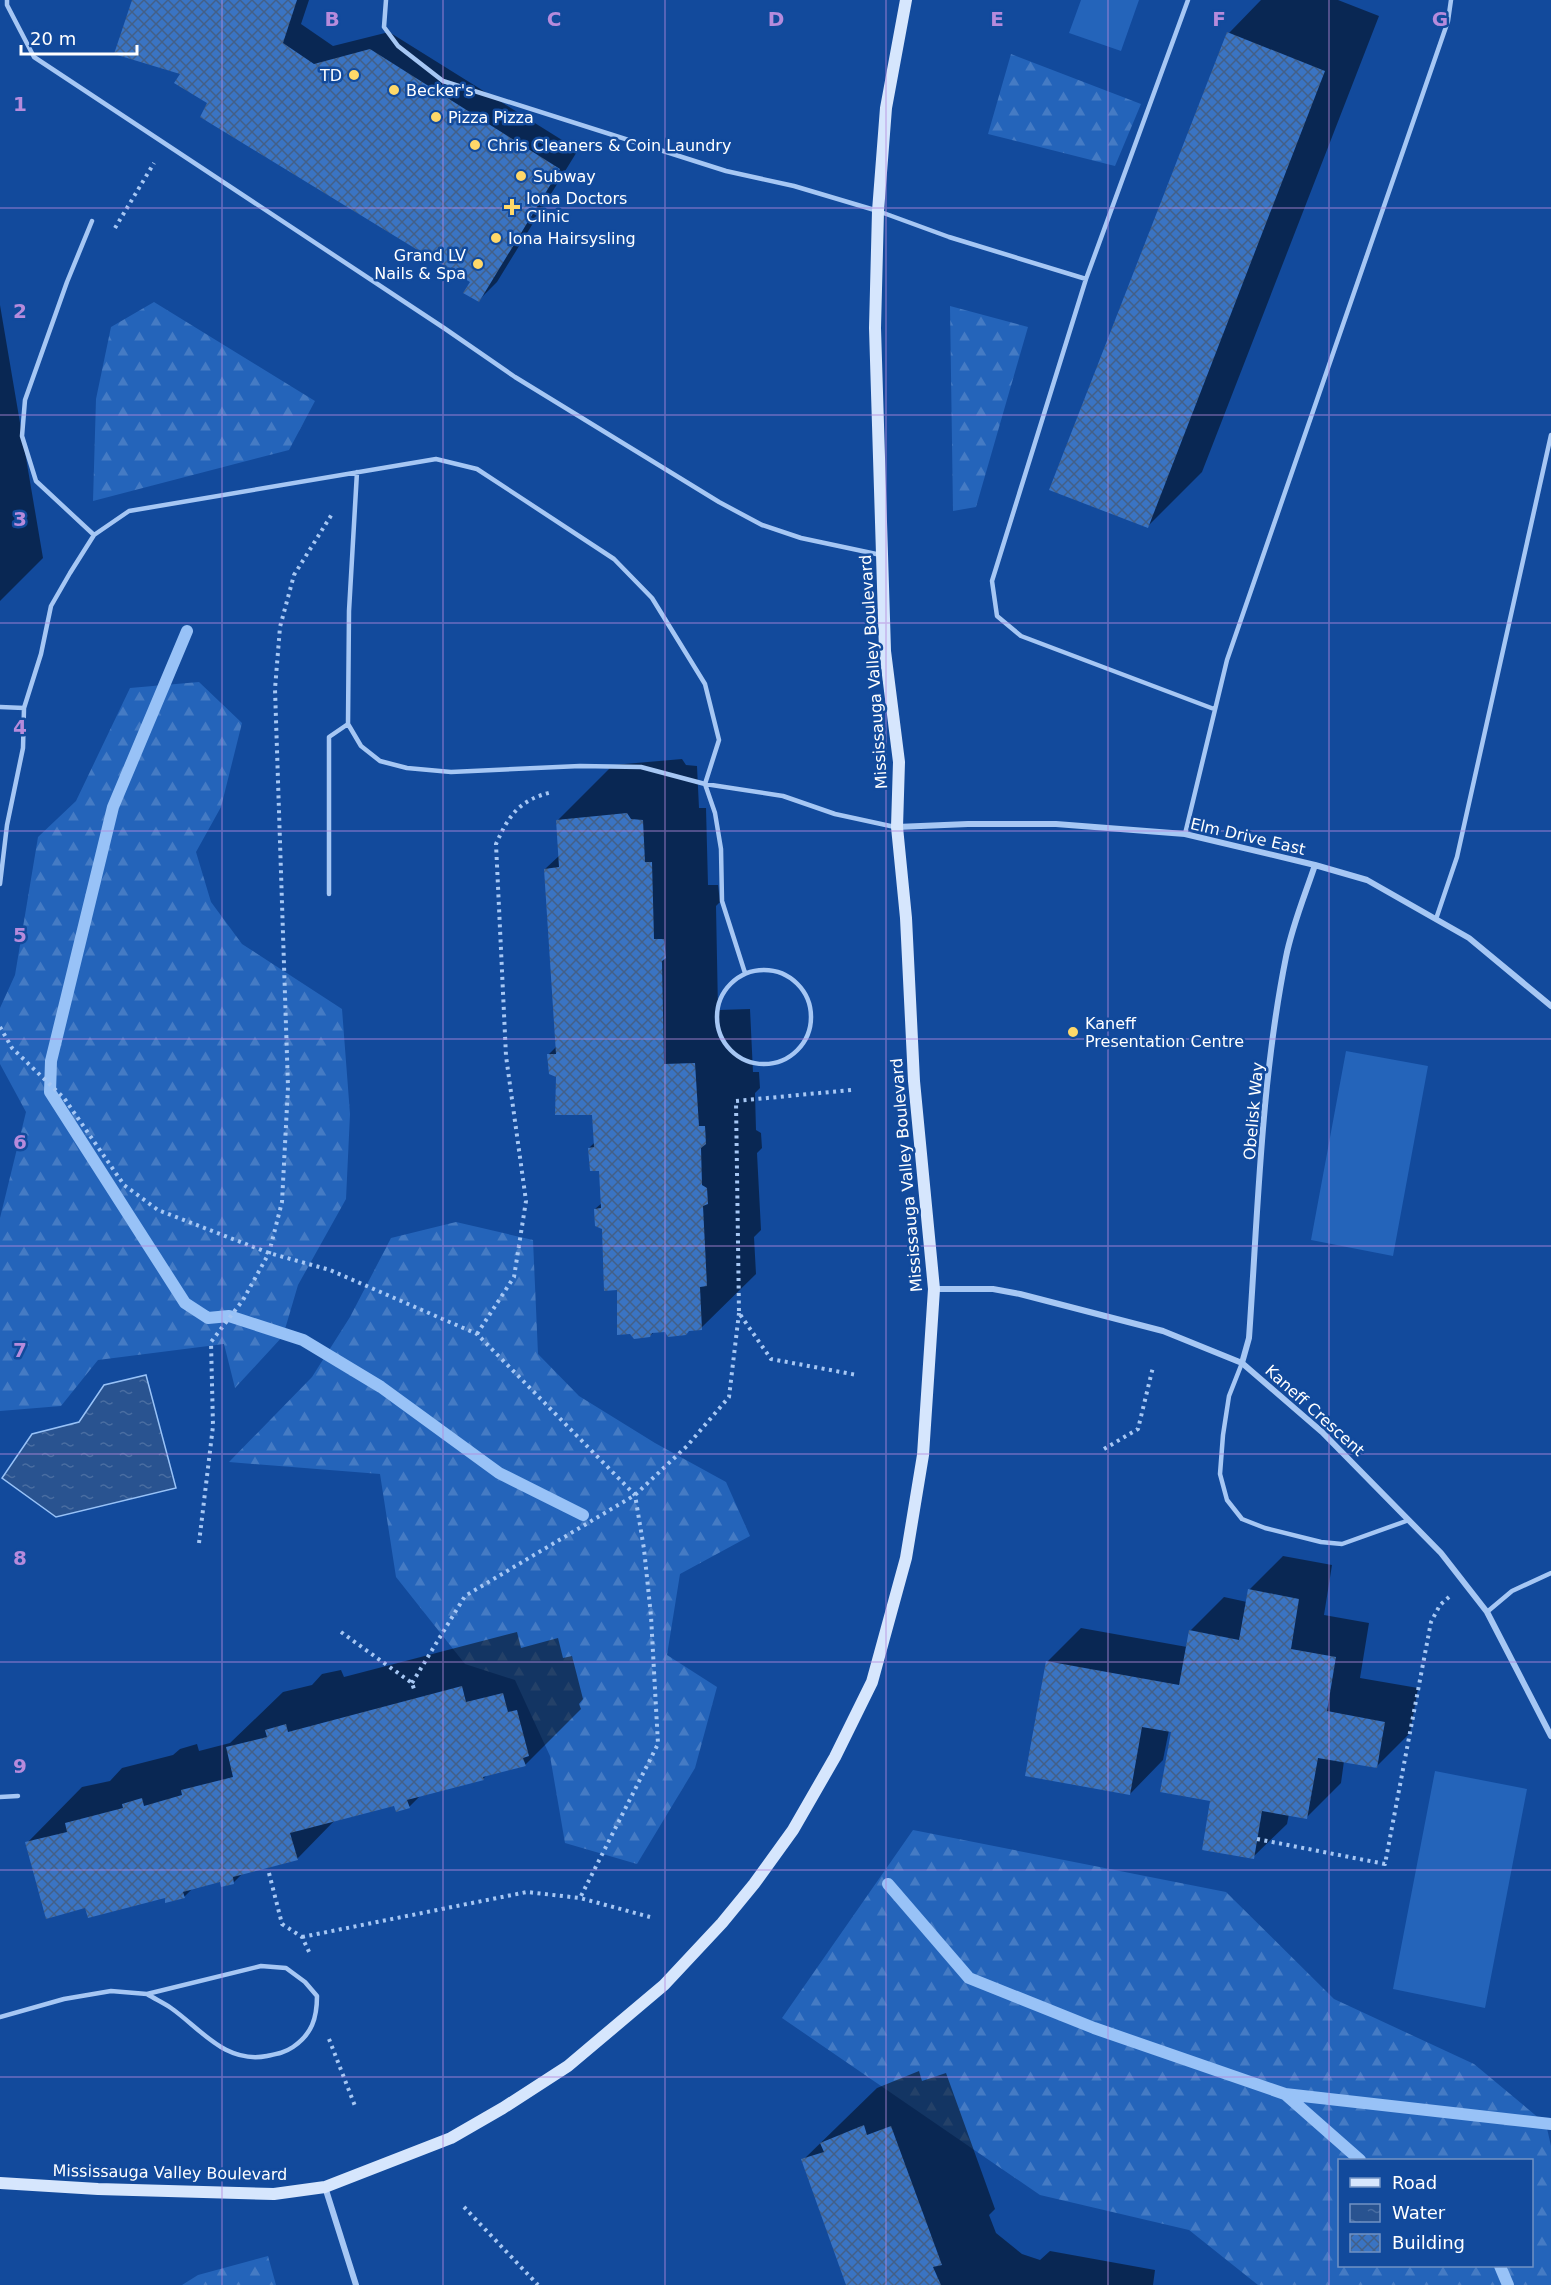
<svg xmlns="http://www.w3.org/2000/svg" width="1551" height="2285" font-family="'DejaVu Sans',sans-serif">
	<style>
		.forest { fill: url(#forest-firs); fill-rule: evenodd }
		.garden { fill: #2464ba }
		.water { fill: url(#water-ripples); stroke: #98c2f7; stroke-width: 1.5 }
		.shadow { fill: #0007 }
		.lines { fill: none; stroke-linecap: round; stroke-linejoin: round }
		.stream { stroke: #98c2f7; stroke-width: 12 }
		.building { fill: url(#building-cross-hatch) }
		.path { stroke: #a6c7f4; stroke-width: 4; stroke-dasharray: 3 4.5; stroke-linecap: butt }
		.lane { stroke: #a6c7f4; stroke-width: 4.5 }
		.street { stroke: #a6c7f4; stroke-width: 6 }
		.secondary { stroke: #d6e6fd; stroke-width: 12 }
		.grid { fill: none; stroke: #b68bdc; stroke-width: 1.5; stroke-opacity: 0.55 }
		.poi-dot { fill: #ffd869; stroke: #124a9c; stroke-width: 2 }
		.labels { text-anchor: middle; stroke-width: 5; stroke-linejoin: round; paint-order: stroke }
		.poi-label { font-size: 16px; fill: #fff; stroke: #124a9c; text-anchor: start }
		.street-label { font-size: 16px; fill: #fff; stroke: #124a9c }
		.grid-label { font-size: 20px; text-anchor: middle; font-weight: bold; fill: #b68bdc; stroke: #124a9c; stroke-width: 5; stroke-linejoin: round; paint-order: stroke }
	</style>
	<defs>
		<pattern id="forest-firs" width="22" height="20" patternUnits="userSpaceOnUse" patternTransform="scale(1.5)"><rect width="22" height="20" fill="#2464ba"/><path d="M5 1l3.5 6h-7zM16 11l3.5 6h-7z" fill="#457bc4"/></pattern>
		<pattern id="water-ripples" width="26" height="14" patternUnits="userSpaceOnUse" patternTransform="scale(1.5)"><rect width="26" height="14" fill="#295390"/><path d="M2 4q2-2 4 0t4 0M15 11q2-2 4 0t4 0" fill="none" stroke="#496da1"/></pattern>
		<pattern id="building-cross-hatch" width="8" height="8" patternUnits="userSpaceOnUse" patternTransform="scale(1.5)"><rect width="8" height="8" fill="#3a74c3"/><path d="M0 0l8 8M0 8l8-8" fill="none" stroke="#436088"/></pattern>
	</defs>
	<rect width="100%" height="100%" fill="#124a9c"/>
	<path class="forest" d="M1011,54L1141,104L1115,166L988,134Z
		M154,302L315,401L289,450L93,501L96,399L111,327Z
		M950,306L1028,327L976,507L953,511Z
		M199,682L242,723L221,807L196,852L211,902L242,944L342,1009L350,1114L346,1199L298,1285L283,1336L235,1388L224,1344L98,1360L61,1406L0,1411V1218L26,1112L0,1064V1008L15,975L38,837L76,801L130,688Z
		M456,1222L533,1240L538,1354L579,1396L655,1443L726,1482L750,1536L680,1574L667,1655L717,1687L695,1768L637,1864L565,1843L550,1756L515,1680L465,1664L396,1577L380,1474L229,1462L312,1377L350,1317L391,1238Z
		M913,1830L1226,1892L1334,1999L1474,2064L1546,2124L1551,2146V2285H1258L1189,2230L1040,2195L782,2018ZM1340,2160H1532V2266H1340Z
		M268,2256L276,2285H182L198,2275Z"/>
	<path class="garden" d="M1081,0H1139L1121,51L1069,33Z
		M1346,1051L1428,1066L1393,1256L1311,1240Z
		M1435,1771L1527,1789L1485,2008L1393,1989Z"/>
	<path class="water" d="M146,1375L176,1488L56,1517L2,1478L32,1434L79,1422L104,1385Z"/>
	<path class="shadow" d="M134,0H309L301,24L333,46L389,32L578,150L497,282L479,300L472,282L182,73Z
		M1261,0H1338L1379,16L1202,472L1147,527L1229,33Z
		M0,305L43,558L0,601Z
		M682,759L686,765L697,766L699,808H706L708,885H718L720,902L716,906L718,1010L750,1009L753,1072H759L760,1088L755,1093L756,1130L761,1133L762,1148L757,1153L761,1230L754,1237L756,1274L701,1328L655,1331L650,1336L618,1289L604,1228L595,1209L603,1202L601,1169L589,1148L595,1142L593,1114L558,1076L548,1055L557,1046L545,869L560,855L558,820L613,765Z
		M1283,1556L1332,1565L1324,1615L1369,1623L1360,1678L1418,1688L1410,1733L1376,1767L1344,1761L1341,1783L1307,1817L1289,1814L1287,1824L1253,1857L1212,1800L1172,1730H1169L1163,1760L1130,1794L1047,1662L1081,1628L1187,1647L1190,1631L1224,1597L1247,1602L1249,1590Z
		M517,1632L521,1648L558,1638L563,1658L572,1656L583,1699L579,1704L581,1709L525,1765L487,1775L483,1779L421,1795L409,1807L395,1804L336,1819L297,1859L243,1873L234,1882L221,1880L194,1887L184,1897L166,1896L86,1906L27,1843L82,1787L110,1781L122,1768L173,1755L180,1749L197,1744L199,1751L230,1743L283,1692L312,1685L322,1674L341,1670L344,1677Z
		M919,2071L922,2081L946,2073L995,2209L989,2215L996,2233L1022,2254L1040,2260L1050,2251L1155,2270L1153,2285H848L803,2160L877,2088Z"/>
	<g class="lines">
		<path class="stream" d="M187,631L113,807L51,1061L50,1092L185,1303L208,1318L229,1316L303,1340L381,1387L499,1473L583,1515
			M888,1884L969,1978L1094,2028L1285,2094L1360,2160
			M1285,2094L1551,2124
			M1500,2266L1508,2285"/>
	</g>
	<path class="building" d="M132,0H297L283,43L314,64L370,49L560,169L479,302L463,293L470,282L200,117L207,103L174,83L180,74L114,54Z
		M1227,32L1325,71L1148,528L1049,490Z
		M627,813L631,819L643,820L645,862H652L654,939H664L666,958L662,961L664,1064L695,1063L699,1126H705L706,1144L701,1148L702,1185L707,1188L708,1204L703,1206L707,1286L700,1287L702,1330L689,1331L686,1335L668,1337L665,1332L652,1333L650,1337L634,1339L630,1334L617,1335V1290L604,1291L602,1229L595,1226L594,1209L601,1208L599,1171H590L588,1148L594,1147L592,1115H555L556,1077L549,1074L547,1054H556L544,869L559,867L556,820Z
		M1248,1589L1299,1599L1291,1649L1336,1657L1327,1711L1385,1722L1377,1768L1318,1758L1307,1819L1262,1811L1254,1859L1202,1850L1210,1801L1160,1792L1171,1732L1142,1727L1130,1795L1025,1776L1046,1661L1179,1685L1189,1630L1239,1640Z
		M462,1686L466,1702L503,1693L508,1712L517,1710L529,1756L523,1758L526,1766L483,1777L484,1780L407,1800L410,1808L396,1812L394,1806L290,1833L298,1860L233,1877L234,1884L221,1887L220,1882L183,1892L185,1898L165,1903V1898L88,1918L85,1908L46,1919L25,1842L67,1832L65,1823L123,1808L122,1804L142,1798L144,1806L182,1795L181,1790L233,1777L226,1747L267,1737L265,1730L286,1724L288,1732Z
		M864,2125L867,2135L891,2126L942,2265L933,2267L941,2285H846L801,2159L824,2152L820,2143Z"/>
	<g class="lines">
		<path class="path" d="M115,228L154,163
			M0,1027L12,1048L64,1098L124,1185L158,1210L269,1253L330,1270L477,1334L635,1495L644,1549L651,1616L658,1744L580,1898
			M851,1090L736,1101L739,1313L771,1359L857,1375
			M477,1334L514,1277L526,1201L506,1056L496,844C509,815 519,800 552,792
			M1104,1449L1138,1429L1153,1367
			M199,1543L213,1426L211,1342L243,1300L269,1253L282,1202L288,1087L275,689L280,627L294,575L332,514
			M341,1632L412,1683L415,1692
			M412,1683L465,1596L635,1495L687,1446L729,1397L739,1313
			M1257,1839L1385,1864L1431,1622L1440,1605L1449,1597
			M269,1873L282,1924L302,1937L311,1956
			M302,1937L527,1892L580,1898L650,1917
			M329,2039L355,2106
			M464,2207L538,2285"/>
		<path class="lane" d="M7,0V5L34,57L444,328L515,377L719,502L762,525L801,538L881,555
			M386,0L384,27L398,46L443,81L726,171L794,186L878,211L949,237L1086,279
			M1188,0L1086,279L992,581L997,616L1021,636L1214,709
			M92,221L67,282L25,400L22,436L36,481L94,535
			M357,472L349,611L348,724L361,746L380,761L407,768L451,772L580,766L641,767L705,784L783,796L835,814L895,827
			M0,707L24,708
			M1185,834L1227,660L1448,21L1451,0
			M0,884L7,825L23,748L24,708L41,654L51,606L70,573L94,535L129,511L436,459L477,469L614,559L652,598L705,684L719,740L705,784L715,813L721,849L722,901L745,973
			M329,894V737L348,724
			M1436,919L1457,857L1551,435
			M717 1017a47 47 0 1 1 94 0a47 47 0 1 1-94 0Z
			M1242,1363L1229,1396L1223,1435L1220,1474L1227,1500L1242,1519L1265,1528L1321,1542L1342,1544L1409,1520
			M1487,1612L1512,1591L1551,1573
			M0,1797L18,1796
			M0,2017L64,1999L111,1991L147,1994L261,1966L286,1968L305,1982L317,1996C317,2018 312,2034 293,2047C284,2053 277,2054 267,2056C225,2064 201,2029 171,2008C164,2003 155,1999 147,1994"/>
		<path class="street" d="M897,827L968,824H1056L1185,834L1315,865L1367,880L1469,938L1551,1006
			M934,1289H993L1020,1294L1163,1331L1242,1363L1322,1432L1441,1553L1487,1612L1551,1736
			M1242,1363L1249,1338C1258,1211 1261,1081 1286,957C1292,926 1305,895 1315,865
			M325,2187L356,2285"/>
		<path class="secondary" d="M0,2183L98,2189L274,2194L325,2187L451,2138L503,2108L568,2066L664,1985L722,1923L754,1884L793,1830L835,1757L872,1682L906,1558L923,1455L934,1289L914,1081L906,918L897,827L899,762L885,651L875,328L878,211L886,108L906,0"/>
	</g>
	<path class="grid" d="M222,0V2285M443,0V2285M665,0V2285M886,0V2285M1108,0V2285M1329,0V2285M0,208H1551M0,415H1551M0,623H1551M0,831H1551M0,1039H1551M0,1246H1551M0,1454H1551M0,1662H1551M0,1870H1551M0,2077H1551"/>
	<g class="poi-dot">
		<circle cx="354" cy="75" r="6"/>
		<circle cx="394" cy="90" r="6"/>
		<circle cx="436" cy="117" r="6"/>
		<circle cx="475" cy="145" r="6"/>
		<circle cx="521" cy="176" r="6"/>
		<path d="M509 198h6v6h6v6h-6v6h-6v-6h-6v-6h6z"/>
		<circle cx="496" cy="238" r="6"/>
		<circle cx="478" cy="264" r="6"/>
		<circle cx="1073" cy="1032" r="6"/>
	</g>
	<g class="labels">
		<g class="poi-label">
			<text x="342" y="81" text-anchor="end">TD</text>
			<text x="406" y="96">Becker's</text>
			<text x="448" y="123">Pizza Pizza</text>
			<text x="487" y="151">Chris Cleaners &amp; Coin Laundry</text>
			<text x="533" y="182">Subway</text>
			<text x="526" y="204">Iona Doctors<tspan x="526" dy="18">Clinic</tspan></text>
			<text x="508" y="244">Iona Hairsysling</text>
			<text x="466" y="261" text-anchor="end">Grand LV<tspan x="466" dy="18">Nails &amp; Spa</tspan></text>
			<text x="1085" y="1029">Kaneff<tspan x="1085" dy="18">Presentation Centre</tspan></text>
		</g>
		<g class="street-label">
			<text transform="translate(873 672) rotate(-94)" y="6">Mississauga Valley Boulevard</text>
			<text transform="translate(1248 836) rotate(13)" y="6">Elm Drive East</text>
			<text transform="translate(1253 1111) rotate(-85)" y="6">Obelisk Way</text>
			<text transform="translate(906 1175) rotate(-95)" y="6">Mississauga Valley Boulevard</text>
			<text transform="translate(1315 1410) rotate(42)" y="6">Kaneff Crescent</text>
			<text transform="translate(170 2172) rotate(1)" y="6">Mississauga Valley Boulevard</text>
		</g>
	</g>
	<g class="grid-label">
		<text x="332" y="26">B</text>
		<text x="554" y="26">C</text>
		<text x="776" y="26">D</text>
		<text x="997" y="26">E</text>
		<text x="1219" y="26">F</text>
		<text x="1440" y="26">G</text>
		<text x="20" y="111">1</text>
		<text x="20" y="318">2</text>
		<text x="20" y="526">3</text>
		<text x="20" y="734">4</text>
		<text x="20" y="942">5</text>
		<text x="20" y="1149">6</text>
		<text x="20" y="1357">7</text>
		<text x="20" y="1565">8</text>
		<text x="20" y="1773">9</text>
	</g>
	<rect x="1338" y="2159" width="195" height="108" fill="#124a9c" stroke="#7192c4" stroke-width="1.5"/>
	<rect x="1350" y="2178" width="30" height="9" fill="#d6e6fd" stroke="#7192c4" stroke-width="1.5"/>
	<text x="1392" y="2189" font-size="18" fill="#ffffff">Road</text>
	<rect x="1350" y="2204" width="30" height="18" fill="url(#water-ripples)" stroke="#7192c4" stroke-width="1.5"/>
	<text x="1392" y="2219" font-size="18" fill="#ffffff">Water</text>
	<rect x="1350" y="2234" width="30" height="18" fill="url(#building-cross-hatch)" stroke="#7192c4" stroke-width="1.5"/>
	<text x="1392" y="2249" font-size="18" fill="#ffffff">Building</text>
	<path d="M21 45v9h116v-9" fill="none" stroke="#ffffff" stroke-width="3"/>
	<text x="30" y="45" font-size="18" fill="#ffffff" stroke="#124a9c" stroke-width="4.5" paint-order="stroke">20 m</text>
</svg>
